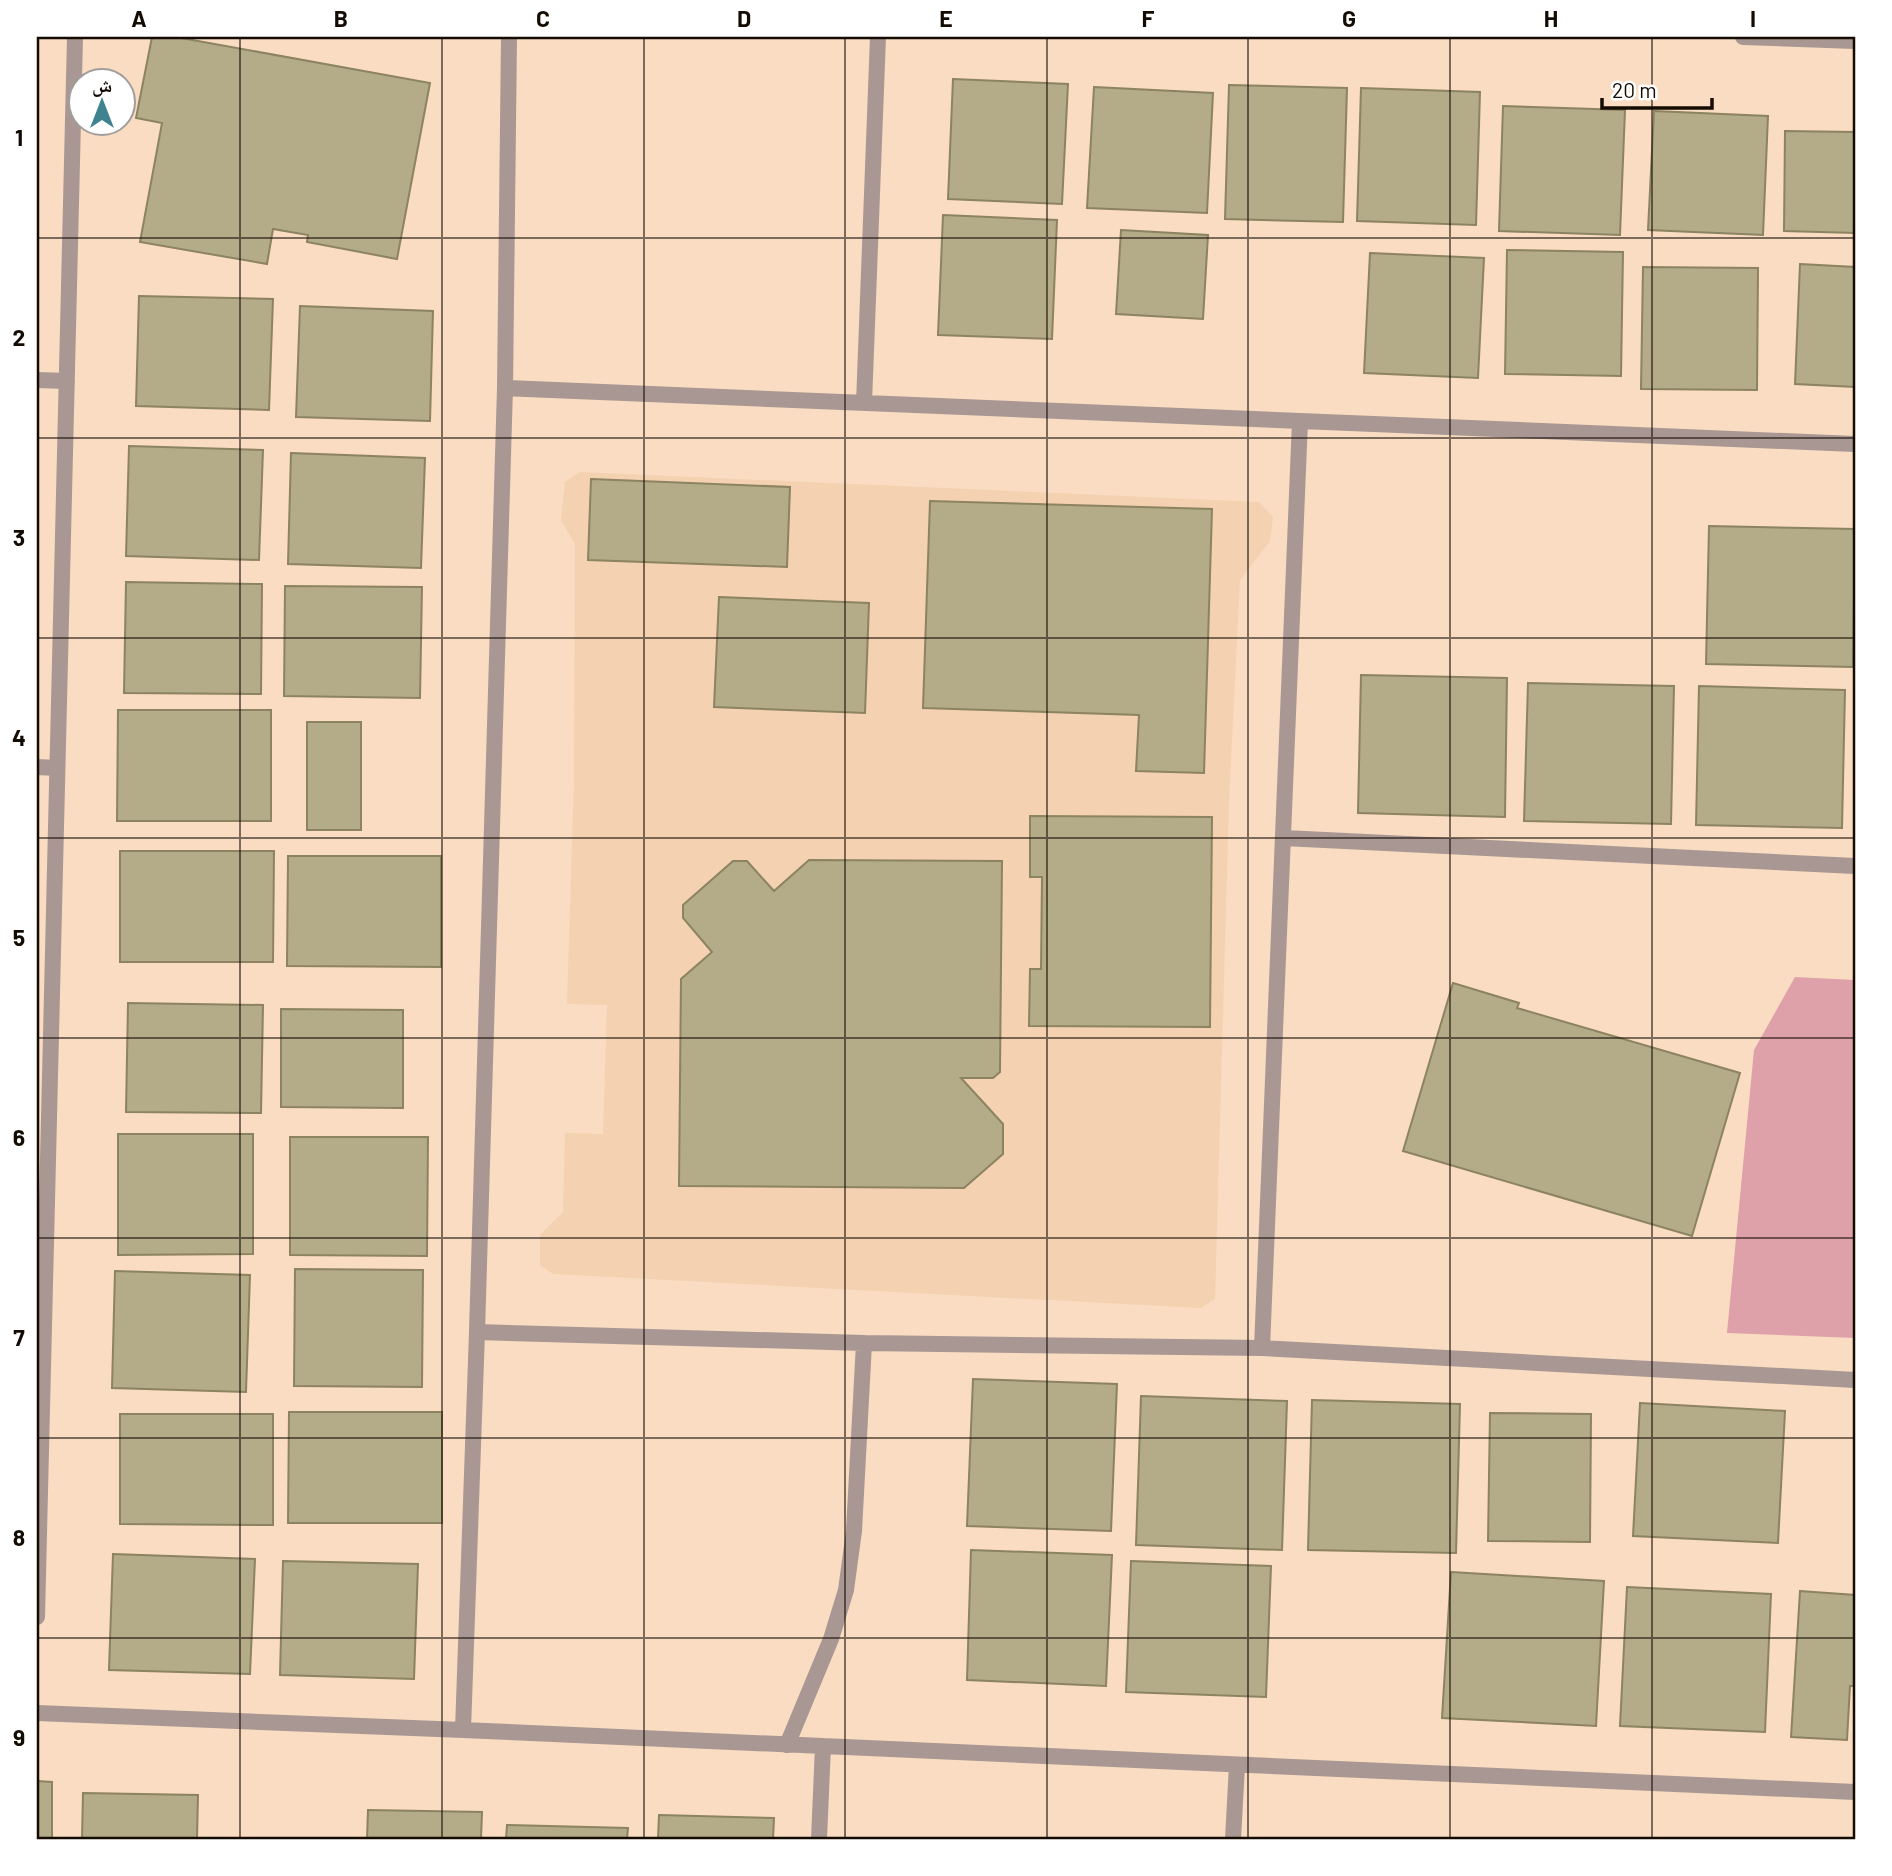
<svg xmlns="http://www.w3.org/2000/svg" width="1892" height="1876" font-family="Barlow,'Noto Naskh Arabic',sans-serif">
	<style>
		.built { fill: #f4d1b0 }
		.green { fill: #dea0a9 }
		.building { fill: #b4ab88; stroke: #8c8361; stroke-width: 2 }
		.lines { fill: none; stroke-linecap: round; stroke-linejoin: round }
		.service { stroke: #a89792; stroke-width: 16 }
		.grid { fill: none; stroke: #140b03; stroke-width: 2; stroke-opacity: 0.55 }
		.neatline { fill: none; stroke: #140b03; stroke-width: 2.5 }
		.grid-label { font-size: 23px; text-anchor: middle; font-weight: bold; fill: #140b03 }
	</style>
	<rect width="100%" height="100%" fill="#f9dcc1"/>
	<path class="built" d="M580,472L1259,502L1273,517L1270,541L1240,580L1229,801L1215,1299L1201,1308L553,1274L540,1265V1235L563,1212L565,1133L603,1134L607,1005L567,1004L574,781L575,544L561,520L565,482Z"/>
	<path class="green" d="M1795,977L1855,980V1338L1727,1333L1754,1050Z"/>
	<path class="building" d="M152,37H176L430,83L397,259L307,242L308,235L273,229L267,264L140,242L162,123L136,118Z
		M953,79L1068,84L1062,204L948,199Z
		M1229,85L1347,88L1343,222L1225,219Z
		M1094,87L1213,93L1207,213L1087,208Z
		M1361,88L1480,92L1476,225L1357,221Z
		M1503,106L1625,110L1620,235L1499,231Z
		M1654,111L1768,116L1763,235L1648,230Z
		M1785,131L1855,132V233L1784,231Z
		M943,215L1057,220L1052,339L938,335Z
		M1121,230L1208,235L1203,319L1116,314Z
		M1507,250L1623,252L1621,376L1505,374Z
		M1370,253L1484,258L1478,378L1364,373Z
		M1800,264L1855,267V387L1795,384Z
		M1643,267L1758,268L1757,390L1641,389Z
		M139,296L273,299L269,410L136,406Z
		M300,306L433,311L430,421L296,417Z
		M129,446L263,450L259,560L126,556Z
		M291,453L425,458L421,568L288,564Z
		M591,479L790,487L787,567L588,560Z
		M930,501L1212,509L1204,773L1136,771L1139,715L923,708Z
		M1709,526L1855,529L1853,667L1706,664Z
		M126,582L262,584L261,694L124,693Z
		M285,586L422,587L420,698L284,696Z
		M719,597L869,603L865,713L714,707Z
		M1361,675L1507,678L1505,817L1358,813Z
		M1528,683L1674,686L1671,824L1524,821Z
		M1699,686L1845,690L1842,828L1696,825Z
		M118,710H271V821H117Z
		M307,722H361V830H307Z
		M1030,816L1212,817L1210,1027L1029,1026L1030,969H1041L1042,877H1030Z
		M120,851H274L273,962H120Z
		M288,856H441V967L287,966Z
		M809,860L1002,861L1000,1072L993,1078H961L1003,1124V1154L964,1188L679,1186L681,979L712,952L683,918V905L733,861H747L774,891Z
		M1453,983L1519,1003L1517,1008L1740,1073L1692,1236L1403,1151Z
		M128,1003L263,1005L261,1113L126,1112Z
		M281,1009L403,1010V1108L281,1107Z
		M118,1134H253V1254L118,1255Z
		M290,1137H428L427,1256L290,1255Z
		M295,1269L423,1270L422,1387L294,1386Z
		M115,1271L250,1275L246,1392L112,1388Z
		M973,1379L1117,1384L1111,1531L967,1526Z
		M1141,1396L1287,1401L1282,1550L1136,1545Z
		M1312,1400L1460,1404L1456,1553L1308,1550Z
		M1640,1403L1785,1411L1778,1543L1633,1536Z
		M289,1412H442V1523H288Z
		M1490,1413L1591,1414L1590,1542L1488,1541Z
		M120,1414H273V1525L120,1524Z
		M971,1550L1112,1555L1106,1686L967,1680Z
		M113,1554L255,1559L250,1674L109,1670Z
		M283,1561L418,1564L414,1679L280,1675Z
		M1131,1561L1271,1566L1266,1697L1126,1692Z
		M1451,1572L1604,1581L1596,1726L1442,1718Z
		M1627,1587L1771,1594L1765,1732L1620,1726Z
		M1800,1591L1855,1595L1854,1626H1855V1686H1850L1847,1740L1791,1737Z
		M37,1781L52,1782V1839H37Z
		M83,1793L198,1795L197,1839H82Z
		M368,1810L482,1812L481,1839H367Z
		M659,1815L774,1818L773,1839H658Z
		M507,1825L628,1828L627,1839H506Z"/>
	<g class="lines">
		<path class="service" d="M1743,37L1855,41
			M37,380L67,381
			M505,388L509,37
			M864,403L878,37
			M1855,444L505,388L477,1332L463,1730L1855,1792
			M37,767L57,768
			M1284,838L1855,866
			M477,1332L864,1343L1262,1348L1855,1380
			M1262,1348L1300,421
			M37,1617L75,37
			M37,1713L463,1730
			M787,1745L831,1639L846,1590L854,1531L864,1343
			M819,1839L823,1746
			M1233,1839L1237,1765"/>
	</g>
	<path class="grid" d="M240,37V1839M442,37V1839M644,37V1839M845,37V1839M1047,37V1839M1248,37V1839M1450,37V1839M1652,37V1839M37,238H1855M37,438H1855M37,638H1855M37,838H1855M37,1038H1855M37,1238H1855M37,1438H1855M37,1638H1855"/>
	<rect width="1892" height="1876" fill="none" stroke="#ffffff" stroke-width="77"/>
	<g transform="translate(102 102)"><circle r="33" fill="#ffffff" stroke="#a19d9a" stroke-width="2"/>
	<path d="M0-5L12 26L0 18L-12 26Z" fill="#3e838f"/>
	<text y="-10" font-size="19" font-weight="bold" text-anchor="middle" fill="#140b03">ش</text>
	</g>
	<path d="M1602 98v10h110v-10" fill="none" stroke="#140b03" stroke-width="3.5"/>
	<text x="1612" y="98" font-size="21" fill="#140b03" stroke="#ffffff" stroke-width="5" paint-order="stroke">20 m</text>
	<rect x="38" y="38" width="1816" height="1800" class="neatline"/>
	<g class="grid-label">
		<text x="139" y="27">A</text>
		<text x="341" y="27">B</text>
		<text x="543" y="27">C</text>
		<text x="744" y="27">D</text>
		<text x="946" y="27">E</text>
		<text x="1148" y="27">F</text>
		<text x="1349" y="27">G</text>
		<text x="1551" y="27">H</text>
		<text x="1753" y="27">I</text>
		<text x="19" y="146">1</text>
		<text x="19" y="346">2</text>
		<text x="19" y="546">3</text>
		<text x="19" y="746">4</text>
		<text x="19" y="946">5</text>
		<text x="19" y="1146">6</text>
		<text x="19" y="1346">7</text>
		<text x="19" y="1546">8</text>
		<text x="19" y="1746">9</text>
	</g>
</svg>
